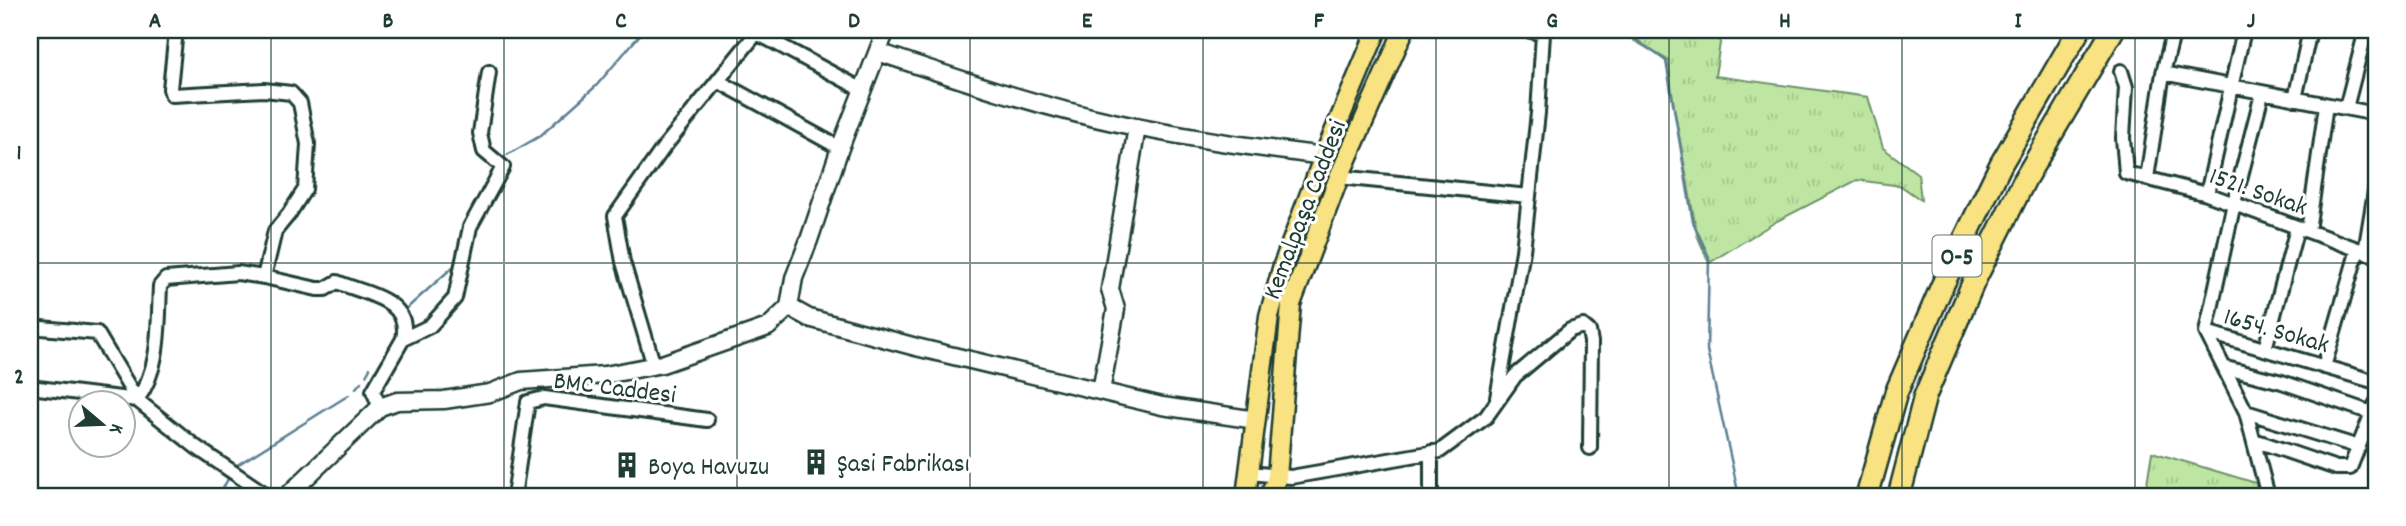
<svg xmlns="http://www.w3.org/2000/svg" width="2406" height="526" font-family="Dekko,sans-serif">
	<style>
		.grass { fill: url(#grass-tufts); stroke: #6e926b; stroke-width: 2 }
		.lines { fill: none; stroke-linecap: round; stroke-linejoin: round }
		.stream { stroke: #5b8093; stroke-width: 2.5 }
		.street-casing { stroke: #1f3d34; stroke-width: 18 }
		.secondary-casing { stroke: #1f3d34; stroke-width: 21 }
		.primary-casing { stroke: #1f3d34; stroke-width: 23 }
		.highway-casing { stroke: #1f3d34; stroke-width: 26 }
		.street { stroke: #fff; stroke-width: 12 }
		.secondary { stroke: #fff; stroke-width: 16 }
		.primary { stroke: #f8e281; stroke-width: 18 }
		.highway { stroke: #f8e281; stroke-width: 21 }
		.grid { fill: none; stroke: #1f3d34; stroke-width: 2; stroke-opacity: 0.55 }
		.labels { text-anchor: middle; stroke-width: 6; stroke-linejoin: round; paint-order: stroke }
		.shield { fill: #fff; stroke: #627771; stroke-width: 2 }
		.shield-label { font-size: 24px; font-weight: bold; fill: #1f3d34 }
		.street-label { font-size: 26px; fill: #1f3d34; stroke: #fff }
		.poi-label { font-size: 26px; fill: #1f3d34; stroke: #fff; text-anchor: start }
		.neatline { fill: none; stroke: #1f3d34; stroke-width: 2.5 }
		.grid-label { font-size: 23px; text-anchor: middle; font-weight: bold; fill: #1f3d34 }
	</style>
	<defs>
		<pattern id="grass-tufts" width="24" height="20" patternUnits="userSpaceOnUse" patternTransform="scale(1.75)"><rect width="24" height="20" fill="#bee6a2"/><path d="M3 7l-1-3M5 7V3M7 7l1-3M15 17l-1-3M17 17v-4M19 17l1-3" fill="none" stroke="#a3c68c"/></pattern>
	</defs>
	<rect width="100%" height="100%" fill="#fff"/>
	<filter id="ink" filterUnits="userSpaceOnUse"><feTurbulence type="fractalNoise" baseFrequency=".0143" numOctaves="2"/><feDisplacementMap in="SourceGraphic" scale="14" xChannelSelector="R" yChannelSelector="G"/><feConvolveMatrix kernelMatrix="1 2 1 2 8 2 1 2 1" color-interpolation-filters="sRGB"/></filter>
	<g filter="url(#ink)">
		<path class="grass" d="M1631,30H1722L1715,76L1868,97L1883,148L1918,174L1921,200L1901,186L1857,180L1777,221L1709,263L1697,235L1674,107L1668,60L1633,40Z
			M2152,452L2256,483L2258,496H2145Z"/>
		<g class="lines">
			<path class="stream" d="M1629,30L1631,36L1666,61L1693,222L1709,257L1707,350L1739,496
				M507,155L540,136L596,86L644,30
				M405,310L454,266L464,223L495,170
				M366,375L370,368
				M356,388L361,382
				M234,467L349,395
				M219,496L229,477"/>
			<g class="street-casing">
				<path id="street" d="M757,33L863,90
					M2121,71L2126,87L2123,138L2126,173L2207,194L2376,256
					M2163,73L2376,114
					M718,81L840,148
					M2295,99L2310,30
					M2346,108L2366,30
					M1339,177L1529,196
					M2147,178L2163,73L2174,30
					M2207,194L2244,30
					M2308,231L2326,105
					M2365,252L2376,185
					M264,277L317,289H325L337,282C365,294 412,299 403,339
					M30,327L97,333L137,400C161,367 158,325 160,286L166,279L238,273L264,277L275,231L289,214L305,189L308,144L300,103L291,93L264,90L172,95L170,89L176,30
					M2206,332L2234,203L2262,94
					M2206,332L2376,382
					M2206,332L2246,412L2268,496
					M2265,349L2297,228
					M654,366L623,262L615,216L664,147L759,30
					M2324,367L2358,249
					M2226,368L2282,382L2372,413
					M30,387L137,400L196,447L268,496
					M1497,398L1523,251L1538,113L1543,34L1527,30
					M380,407L373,391L403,339L430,326L455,298L470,227L503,167L484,151L480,133L489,72
					M2246,412L2359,447
					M2254,440L2336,468H2350L2376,403
					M1431,452V496
					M1250,473L1291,477L1440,451L1486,417L1515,376L1570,330L1583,326L1589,331L1591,342L1590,448
					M514,496L528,402L544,398L707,420"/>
			</g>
			<g class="secondary-casing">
				<path id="secondary" d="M878,52C955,78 1034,105 1113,122C1183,138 1254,147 1324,156
					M789,307L809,318L916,347L1162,406L1256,420
					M1101,391L1116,309L1110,289L1137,127
					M287,496L380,407L397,401L444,400L490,393L521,381L605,375L662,364L768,327L789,307L794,278L809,240L840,148L886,30"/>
			</g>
			<g class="primary-casing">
				<path id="primary" d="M1246,496L1269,316L1283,265L1324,156L1377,30
					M1270,496L1277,477L1291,304L1339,177L1404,30"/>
			</g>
			<g class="highway-casing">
				<path id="highway" d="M1867,496L1896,393L1942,286L2001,164L2079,30
					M1899,496L1925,396L1974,281L2025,179L2113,30"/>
			</g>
			<use href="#street" class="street"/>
			<use href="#secondary" class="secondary"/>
			<use href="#primary" class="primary"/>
			<use href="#highway" class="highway"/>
		</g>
	</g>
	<path class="grid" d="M271,30V496M504,30V496M737,30V496M970,30V496M1203,30V496M1436,30V496M1669,30V496M1902,30V496M2135,30V496M30,263H2376"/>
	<defs>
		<g id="building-bare" transform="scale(2.1)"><path d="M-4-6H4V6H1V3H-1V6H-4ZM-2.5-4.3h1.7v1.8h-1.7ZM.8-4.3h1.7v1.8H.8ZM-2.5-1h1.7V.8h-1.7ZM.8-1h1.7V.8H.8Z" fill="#1f3d34" stroke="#fff" stroke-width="2.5" paint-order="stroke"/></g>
	</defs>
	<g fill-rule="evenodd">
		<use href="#building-bare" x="816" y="462"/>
		<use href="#building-bare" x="627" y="465"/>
	</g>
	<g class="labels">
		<rect class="shield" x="1932.5" y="235.5" width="49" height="41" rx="5"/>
		<g class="shield-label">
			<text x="1957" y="264">O-5</text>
		</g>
		<g class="street-label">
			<text transform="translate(2259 190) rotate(19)" y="9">1521. Sokak</text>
			<text transform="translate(1303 209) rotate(-69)" y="9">Kemalpaşa Caddesi</text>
			<text transform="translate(2277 329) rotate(16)" y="9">1654. Sokak</text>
			<text transform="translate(615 386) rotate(7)" y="9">BMC Caddesi</text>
		</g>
		<g class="poi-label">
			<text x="837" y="471">Şasi Fabrikası</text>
			<text x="648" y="474">Boya Havuzu</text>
		</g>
	</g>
	<rect width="2406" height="526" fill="none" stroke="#fff" stroke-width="77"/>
	<g transform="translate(102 424) rotate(109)"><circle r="33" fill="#ffffff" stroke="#a5b1ae" stroke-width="2"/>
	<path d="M0-5L12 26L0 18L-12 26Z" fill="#1f3d34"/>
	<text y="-10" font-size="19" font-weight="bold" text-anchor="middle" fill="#1f3d34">K</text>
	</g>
	<rect x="38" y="38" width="2330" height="450" class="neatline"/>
	<g class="grid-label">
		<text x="155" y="27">A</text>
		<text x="388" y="27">B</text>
		<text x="621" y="27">C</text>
		<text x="854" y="27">D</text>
		<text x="1087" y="27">E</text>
		<text x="1319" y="27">F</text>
		<text x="1552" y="27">G</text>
		<text x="1785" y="27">H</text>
		<text x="2018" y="27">I</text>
		<text x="2251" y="27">J</text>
		<text x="19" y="159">1</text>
		<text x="19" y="383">2</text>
	</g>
</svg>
